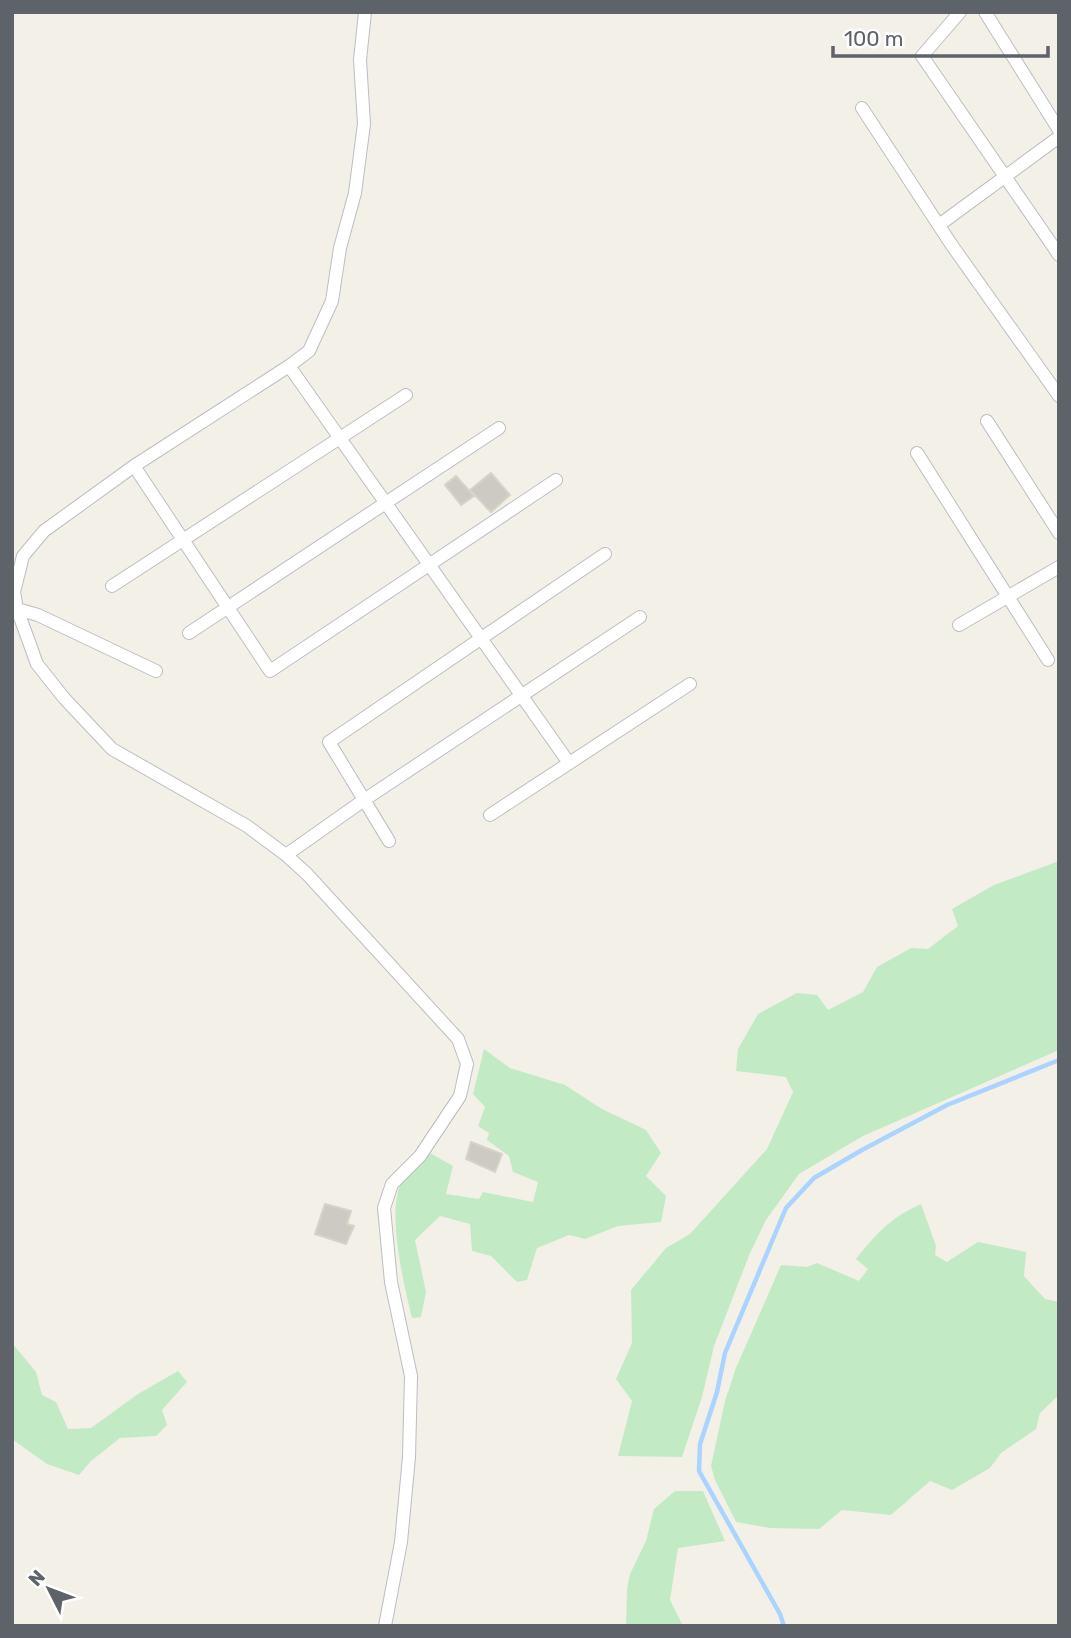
<svg xmlns="http://www.w3.org/2000/svg" width="1071" height="1638" font-family="Rubik,sans-serif">
	<style>
		.green { fill: #c2ebc5 }
		.lines { fill: none; stroke-linecap: round; stroke-linejoin: round }
		.stream { stroke: #aad3ff; stroke-width: 4.5 }
		.building { fill: #cdcac4; stroke: #d7d3c5; stroke-width: 2 }
		.street-casing { stroke: #bbbec3; stroke-width: 14 }
		.street { stroke: #fff; stroke-width: 12 }
	</style>
	<rect width="100%" height="100%" fill="#f2f0e7"/>
	<path class="green" d="M1059,861V1050L863,1136L799,1174L766,1220L750,1253L714,1346L702,1397L682,1457L618,1456L632,1401L616,1379L632,1343L631,1290L666,1248L690,1234L767,1149L793,1092L786,1077L736,1071L738,1049L758,1014L797,993L817,995L828,1010L863,992L877,967L911,948L928,949L958,926L952,909L994,885Z
		M484,1049L510,1068L565,1085L602,1109L646,1130L661,1153L646,1176L666,1196L661,1222L618,1226L585,1239L569,1235L537,1248L527,1280L517,1282L491,1256L472,1251L470,1224L440,1216L415,1240L426,1292L421,1317L412,1318C404,1285 385,1208 403,1179C409,1170 422,1161 430,1153L453,1166L446,1194L479,1199L483,1192L533,1202L538,1182L513,1172L509,1156L487,1140L489,1133L478,1126L485,1107L473,1094Z
		M921,1204L936,1246L935,1255L947,1262L978,1242L1026,1252L1024,1276L1045,1299L1059,1302V1395L1040,1413L1036,1429L1001,1453L990,1468L952,1490L930,1481L891,1515L842,1510L819,1529L770,1528L736,1522L715,1480L711,1466L725,1401L736,1368L781,1265L807,1267L817,1263L859,1281L868,1269L856,1259C877,1233 890,1218 921,1204Z
		M12,1343L36,1372L42,1395L56,1402L68,1429L91,1428L138,1394L178,1371L187,1382L162,1410L167,1425L156,1436L120,1438L91,1461L79,1475L47,1464L12,1439Z
		M675,1491H703L725,1541L678,1548L670,1600L683,1626H626L627,1589L630,1574L646,1541L654,1509Z"/>
	<g class="lines">
		<path class="stream" d="M784,1626L780,1614L699,1471L700,1444L717,1392L725,1353L786,1208L814,1178L862,1150L947,1105L1059,1060"/>
	</g>
	<path class="building" d="M491,473L510,495L491,512L470,490Z
		M456,476L474,496L461,505L445,485Z
		M471,1142L502,1154L495,1172L466,1159Z
		M325,1204L351,1211L347,1224L354,1226L346,1244L315,1234Z"/>
	<g class="lines">
		<g class="street-casing">
			<path id="street" d="M365,12L360,60L364,124L355,193L340,248L332,301L309,351L289,366L134,466L44,531L23,556L14,592L17,609L37,664L64,698L112,749L247,826L286,855L307,874L458,1039L467,1064L460,1096L420,1156L392,1184L384,1208L391,1282L411,1376L409,1457L401,1542L385,1626
				M960,12L922,56L1059,255
				M985,12L1059,130
				M862,108L951,244L1059,396
				M939,225L1059,137
				M289,366L569,763
				M987,421L1059,533
				M917,453L1048,660
				M134,466L270,671L556,480
				M112,586L406,395
				M17,609L38,615L156,671
				M959,625L1059,567
				M189,633L499,428
				M490,815L690,684
				M389,841L329,742L605,554
				M286,855L364,800L640,617"/>
		</g>
		<use href="#street" class="street"/>
	</g>
	<rect width="1071" height="1638" fill="none" stroke="#5e6269" stroke-width="28"/>
	<g transform="translate(49 1589) rotate(312)" stroke="#ffffff" stroke-width="5" paint-order="stroke">
	<path d="M0-5L12 26L0 18L-12 26Z" fill="#5e6269"/>
	<text y="-10" font-size="19" font-weight="bold" text-anchor="middle" fill="#5e6269">N</text>
	</g>
	<path d="M833 46v10h215v-10" fill="none" stroke="#5e6269" stroke-width="3.5"/>
	<text x="844" y="46" font-size="21" fill="#5e6269" stroke="#ffffff" stroke-width="5" paint-order="stroke">100 m</text>
</svg>
